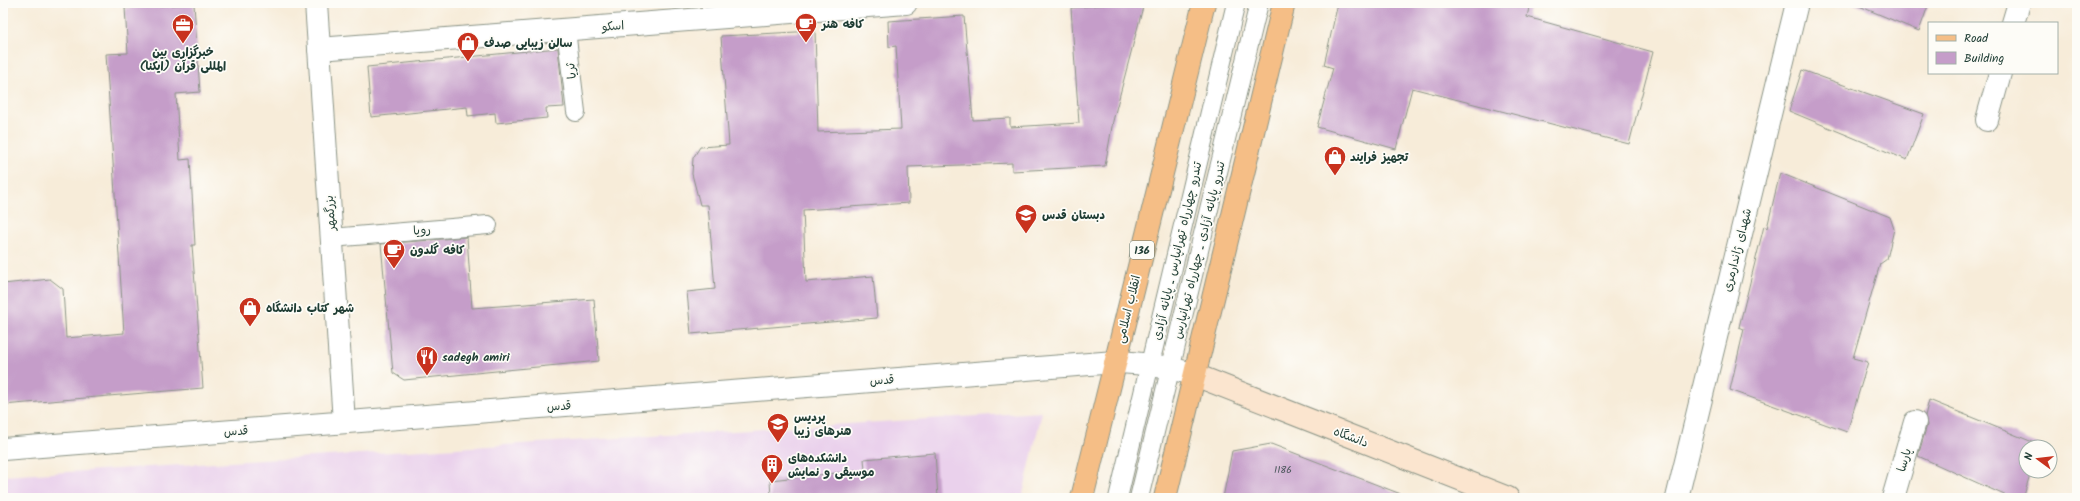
<svg xmlns="http://www.w3.org/2000/svg" width="2080" height="501" font-family="Kalam,'Playpen Sans Arabic',sans-serif">
	<style>
		.built { fill: #ead1ec }
		.building { fill: #c59dc9 }
		.lines { fill: none; stroke-linecap: round; stroke-linejoin: round }
		.service-casing { stroke: #8b9486; stroke-width: 20 }
		.minor-casing { stroke: #8b9486; stroke-width: 24 }
		.tertiary-casing { stroke: #8b9486; stroke-width: 24 }
		.secondary-casing { stroke: #8b9486; stroke-width: 24 }
		.primary-casing { stroke: #8b9486; stroke-width: 24 }
		.service { stroke: #fff; stroke-width: 18 }
		.minor { stroke: #fff; stroke-width: 22 }
		.tertiary { stroke: #fff; stroke-width: 22 }
		.secondary { stroke: #fbe5cf; stroke-width: 22 }
		.primary { stroke: #f5be86; stroke-width: 22 }
		.labels { text-anchor: middle; stroke-width: 3.5; stroke-linejoin: round; paint-order: stroke }
		.number-label { font-size: 10px; fill: #485559 }
		.shield { fill: #fdfcf7; stroke: #62766e; stroke-width: 1 }
		.shield-label { font-size: 11px; font-weight: bold; fill: #1f3d34 }
		.poi-label { font-size: 12px; font-weight: bold; fill: #1f3d34; stroke: #fdfcf7; text-anchor: start }
		.street-label { font-size: 12px; fill: #1f3d34; stroke: #fdfcf7 }
	</style>
	<rect width="100%" height="100%" fill="#fdfcf7"/>
	<filter id="ink" filterUnits="userSpaceOnUse"><feTurbulence type="fractalNoise" baseFrequency=".025" numOctaves="2"/><feDisplacementMap in="SourceGraphic" scale="8" xChannelSelector="R" yChannelSelector="G"/><feConvolveMatrix kernelMatrix="1 2 1 2 8 2 1 2 1" color-interpolation-filters="sRGB"/></filter>
	<filter id="wash" filterUnits="userSpaceOnUse"><feTurbulence type="fractalNoise" baseFrequency=".012" numOctaves="4" result="noise"/><feDisplacementMap in="SourceGraphic" scale="16" xChannelSelector="R" yChannelSelector="G"/><feGaussianBlur stdDeviation="0.9" result="paint"/><feColorMatrix in="noise" values="0 0 0 0 0 0 0 0 0 0 0 0 0 0 0 0 0 1.4 0 .05"/><feComposite in="paint" operator="in"/></filter>
	<g filter="url(#wash)">
		<rect width="100%" height="100%" fill="#f7ecd9"/>
		<path class="built" d="M1042,412L1022,498H3V476Z"/>
		<g id="blocks">
			<path class="building" d="M1121,3H1144L1113,121L1105,166L1012,171V163L908,167L909,203L803,210L806,282L873,276L877,318L691,334L687,292L715,289L708,205H700L692,174L693,158L700,147L729,145L721,36L815,31L818,132L901,129L896,46L889,47L888,21L964,16L973,120L1010,118V127L1079,123L1071,8Z
				M1338,3H1530L1527,17L1653,52L1629,144L1412,88L1396,149L1317,127L1333,68L1324,65Z
				M1852,3H1929L1919,31Z
				M194,4L200,92L176,94L180,160L190,159L195,245H192L203,388L3,405V284L50,279L63,289L66,338L124,333L106,54L128,53L125,8Z
				M558,48L564,107L546,108L547,118L496,123L495,113L468,116L467,107L371,117L367,67Z
				M1802,70L1924,114L1907,160L1789,111Z
				M1780,173L1890,217L1894,229L1887,259L1880,264L1853,358L1868,362L1847,432L1730,390L1744,329L1739,327L1764,226L1767,228Z
				M467,237L472,308L594,299L599,361L404,380L393,373L381,244Z
				M1929,400L2040,445L2039,447H2026V471H2031L2023,498H2011L1918,456L1927,425L1925,416Z
				M1271,444L1406,496V498H1223L1232,451Z
				M935,453L938,498H771L770,480L865,470L864,459Z"/>
		</g>
	</g>
	<g filter="url(#ink)">
		<use href="#blocks" fill-opacity="0" stroke="#8b9486" stroke-width="1"/>
		<g class="lines">
			<g class="service-casing">
				<path id="service" d="M566,30L576,112
					M331,238L488,225
					M1118,498L1236,3
					M1139,498L1259,3"/>
			</g>
			<g class="minor-casing">
				<path id="minor" d="M2013,23L2019,3
					M319,49L906,3
					M1987,120L2000,73
					M1893,498L1915,422"/>
			</g>
			<g class="tertiary-casing">
				<path id="tertiary" d="M316,3L344,422
					M3,449L1115,362C1143,363 1168,366 1195,375
					M1677,498L1797,3"/>
			</g>
			<g class="secondary-casing">
				<path id="secondary" d="M1195,375L1508,498"/>
			</g>
			<g class="primary-casing">
				<path id="primary" d="M1082,498L1204,3
					M1165,498L1284,3"/>
			</g>
			<use href="#service" class="service"/>
			<use href="#minor" class="minor"/>
			<use href="#tertiary" class="tertiary"/>
			<use href="#secondary" class="secondary"/>
			<use href="#primary" class="primary"/>
		</g>
	</g>
	<defs>
		<g id="cafe-pin" transform="scale(1.15)"><path d="M0 17L-7.5 6A9.5 9.5 0 1 1 7.5 6Z" fill="#c8321e" stroke="#fdfcf7"/><path d="M-5.5-4.5H6V0H3Q3 3.5 0 3.5H-2.5Q-5.5 3.5-5.5 0ZM3-3.2v2h1.7v-2ZM-6 4.5H4V6H-6Z" fill="#fff"/></g>
		<g id="office-pin" transform="scale(1.15)"><path d="M0 17L-7.5 6A9.5 9.5 0 1 1 7.5 6Z" fill="#c8321e" stroke="#fdfcf7"/><path d="M-6-3h4V-5.5h4V-3h4V5H-6ZM-1-4.5V-3h2v-1.5ZM-6 0V1H6V0Z" fill="#fff"/></g>
		<g id="shop-pin" transform="scale(1.15)"><path d="M0 17L-7.5 6A9.5 9.5 0 1 1 7.5 6Z" fill="#c8321e" stroke="#fdfcf7"/><path d="M-5-2.5h2.3a2.7 3.5 0 0 1 5.4 0H5L5.5 6h-11ZM-1.5-2.5h3a1.5 2.3 0 0 0-3 0Z" fill="#fff"/></g>
		<g id="school-pin" transform="scale(1.15)"><path d="M0 17L-7.5 6A9.5 9.5 0 1 1 7.5 6Z" fill="#c8321e" stroke="#fdfcf7"/><path d="M0-5L7-2L0 1L-7-2ZM-4 1L0 2.5L4 1V4Q0 6-4 4Z" fill="#fff"/></g>
		<g id="restaurant-pin" transform="scale(1.15)"><path d="M0 17L-7.5 6A9.5 9.5 0 1 1 7.5 6Z" fill="#c8321e" stroke="#fdfcf7"/><path d="M-5-6h1v4h1v-4h1v4h1v-4h1v5L-1.5 .5V6h-2V.5L-5-1ZM5-6V6H3V1.5H1.5Q1.5-4 5-6Z" fill="#fff"/></g>
		<g id="university-pin" transform="scale(1.15)"><path d="M0 17L-7.5 6A9.5 9.5 0 1 1 7.5 6Z" fill="#c8321e" stroke="#fdfcf7"/><path d="M0-5L7-2L0 1L-7-2ZM-4 1L0 2.5L4 1V4Q0 6-4 4Z" fill="#fff"/></g>
		<g id="building-pin" transform="scale(1.15)"><path d="M0 17L-7.5 6A9.5 9.5 0 1 1 7.5 6Z" fill="#c8321e" stroke="#fdfcf7"/><path d="M-4-6H4V6H1V3H-1V6H-4ZM-2.5-4.3h1.7v1.8h-1.7ZM.8-4.3h1.7v1.8H.8ZM-2.5-1h1.7V.8h-1.7ZM.8-1h1.7V.8H.8Z" fill="#fff"/></g>
	</defs>
	<g fill-rule="evenodd">
		<use href="#cafe-pin" x="806" y="24"/>
		<use href="#office-pin" x="183" y="25"/>
		<use href="#shop-pin" x="468" y="43"/>
		<use href="#shop-pin" x="1335" y="157"/>
		<use href="#school-pin" x="1026" y="215"/>
		<use href="#cafe-pin" x="394" y="250"/>
		<use href="#shop-pin" x="250" y="308"/>
		<use href="#restaurant-pin" x="427" y="357"/>
		<use href="#university-pin" x="778" y="424"/>
		<use href="#building-pin" x="772" y="465"/>
	</g>
	<g class="labels">
		<g class="number-label">
			<text x="1283" y="473">1186</text>
		</g>
		<rect class="shield" x="1130" y="241" width="24" height="18" rx="3"/>
		<g class="shield-label">
			<text x="1142" y="254">136</text>
		</g>
		<g class="poi-label">
			<text x="822" y="28">کافه هنر</text>
			<text x="484" y="47">سالن زیبایی صدف</text>
			<text x="183" y="56" text-anchor="middle">خبرگزاری بین<tspan x="183" dy="14">المللی قرآن (ایکنا)</tspan></text>
			<text x="1350" y="161">تجهیز فرایند</text>
			<text x="1042" y="219">دبستان قدس</text>
			<text x="410" y="254">کافه گلدون</text>
			<text x="266" y="312">شهر کتاب دانشگاه</text>
			<text x="442" y="361">sadegh amiri</text>
			<text x="794" y="421">پردیس<tspan x="794" dy="14">هنرهای زیبا</tspan></text>
			<text x="788" y="462">دانشکده‌های<tspan x="788" dy="14">موسیقی و نمایش</tspan></text>
		</g>
		<g class="street-label">
			<text transform="translate(613 26) rotate(-4)" y="4">اسکو</text>
			<text transform="translate(571 71) rotate(-97)" y="4">ثریا</text>
			<text transform="translate(330 213) rotate(-94)" y="4">بزرگمهر</text>
			<text transform="translate(422 230) rotate(-5)" y="4">رویا</text>
			<text transform="translate(1199 250) rotate(-76)" y="4">تندرو پایانه آزادی ـ چهارراه تهرانپارس</text>
			<text transform="translate(1737 250) rotate(-76)" y="4">شهدای ژاندارمری</text>
			<text transform="translate(1177 251) rotate(-77)" y="4">تندرو چهارراه تهرانپارس ـ پایانه آزادی</text>
			<text transform="translate(1128 309) rotate(-76)" y="4">انقلاب اسلامی</text>
			<text transform="translate(882 380) rotate(-4)" y="4">قدس</text>
			<text transform="translate(559 406) rotate(-4)" y="4">قدس</text>
			<text transform="translate(236 431) rotate(-4)" y="4">قدس</text>
			<text transform="translate(1351 437) rotate(21)" y="4">دانشگاه</text>
			<text transform="translate(1904 460) rotate(-74)" y="4">پارسا</text>
		</g>
	</g>
	<rect width="2080" height="501" fill="none" stroke="#fdfcf7" stroke-width="16"/>
	<rect x="1928" y="22" width="130" height="52" fill="#fdfcf7" stroke="#a4b0a9"/>
	<rect x="1936" y="35" width="20" height="6" fill="#f5be86" stroke="#a4b0a9"/>
	<text x="1964" y="42" font-size="12" fill="#1f3d34">Road</text>
	<rect x="1936" y="52" width="20" height="12" fill="#c59dc9" stroke="#a4b0a9"/>
	<text x="1964" y="62" font-size="12" fill="#1f3d34">Building</text>
	<g transform="translate(2038 459) rotate(285)"><circle r="19" fill="#fdfcf7" stroke="#a4b0a9"/>
	<path d="M0-3L7 15L0 10L-7 15Z" fill="#c8321e"/>
	<text y="-6" font-size="11" font-weight="bold" text-anchor="middle" fill="#1f3d34">N</text>
	</g>
</svg>
